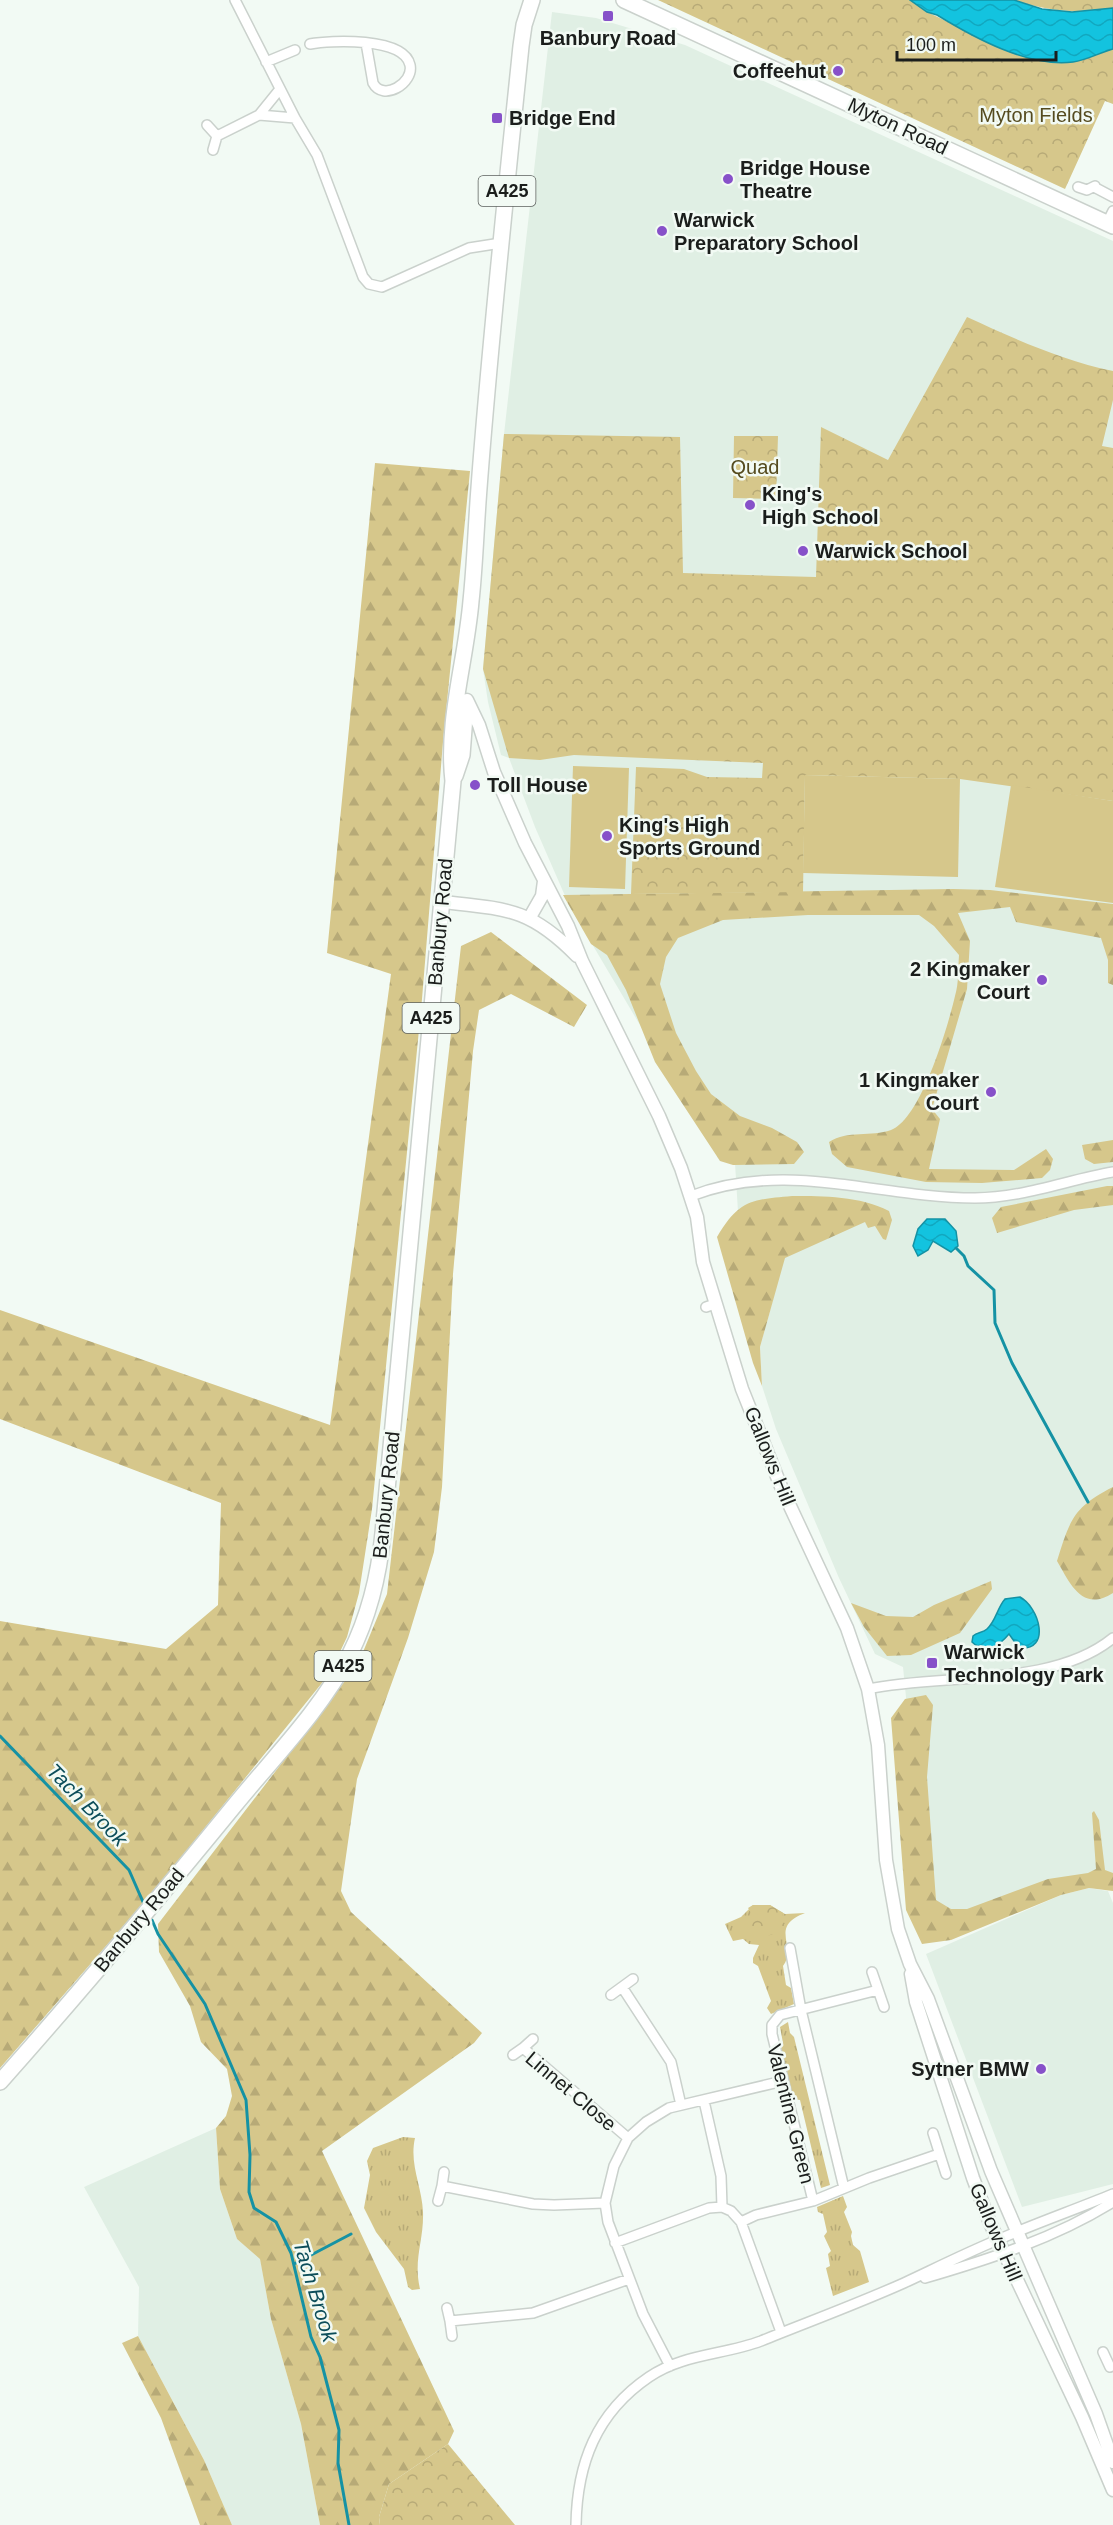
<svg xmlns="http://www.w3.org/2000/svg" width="1113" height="2525" font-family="Helvetica,sans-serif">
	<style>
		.built { fill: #e0efe4 }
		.grass { fill: url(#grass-tufts) }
		.forest { fill: url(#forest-firs) }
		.park { fill: url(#park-crowns) }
		.pitch { fill: #d6c78b }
		.water { fill: url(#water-waves); stroke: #1592a4; stroke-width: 1.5 }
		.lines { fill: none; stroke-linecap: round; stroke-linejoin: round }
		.stream { stroke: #1592a4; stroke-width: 3 }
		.minor-casing { stroke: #cad1cc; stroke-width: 12 }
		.tertiary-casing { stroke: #cad1cc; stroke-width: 15 }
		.primary-casing { stroke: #cad1cc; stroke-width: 18 }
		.minor { stroke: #fff; stroke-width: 9 }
		.tertiary { stroke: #fff; stroke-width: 12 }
		.primary { stroke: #fff; stroke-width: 15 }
		.poi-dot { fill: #8751c9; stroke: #f2faf4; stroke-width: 2 }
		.labels { text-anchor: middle; stroke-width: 5; stroke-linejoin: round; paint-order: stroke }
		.shield { fill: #f2faf4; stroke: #5c605d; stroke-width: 1.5 }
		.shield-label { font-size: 18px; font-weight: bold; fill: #1b1e1c }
		.poi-label { font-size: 20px; font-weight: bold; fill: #1b1e1c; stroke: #f2faf4; text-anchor: start }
		.park-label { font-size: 20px; fill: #554b1f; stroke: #f2faf4 }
		.street-label { font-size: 20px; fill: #1b1e1c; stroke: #f2faf4 }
		.water-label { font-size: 21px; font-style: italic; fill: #0d4e5a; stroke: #f2faf4 }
	</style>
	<defs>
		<pattern id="grass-tufts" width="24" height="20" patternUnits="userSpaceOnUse" patternTransform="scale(1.5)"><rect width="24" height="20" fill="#d6c78b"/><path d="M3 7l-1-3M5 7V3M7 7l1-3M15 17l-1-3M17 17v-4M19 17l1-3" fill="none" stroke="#b7aa77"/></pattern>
		<pattern id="forest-firs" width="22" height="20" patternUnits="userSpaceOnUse" patternTransform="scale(1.5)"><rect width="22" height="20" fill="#d6c78b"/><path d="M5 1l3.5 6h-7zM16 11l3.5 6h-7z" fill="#b7aa77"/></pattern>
		<pattern id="park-crowns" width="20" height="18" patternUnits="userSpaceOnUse" patternTransform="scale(1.5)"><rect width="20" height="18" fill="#d6c78b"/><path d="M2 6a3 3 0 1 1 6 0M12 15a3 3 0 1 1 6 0" fill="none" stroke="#b7aa77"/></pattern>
		<pattern id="water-waves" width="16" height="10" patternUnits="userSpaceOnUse" patternTransform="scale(1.5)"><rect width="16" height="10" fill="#13c3df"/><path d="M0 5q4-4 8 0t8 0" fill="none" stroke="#11a7bf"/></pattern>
	</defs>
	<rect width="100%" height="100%" fill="#f2faf4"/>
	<path class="built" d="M552,12L596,18L685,45L1113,241V1881L929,1928L903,1667L875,1654L839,1578L776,1429L762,1386L760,1347L773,1300L739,1228L735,1163L712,1147L569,905L535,827L509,758L501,755L488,702L483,669L504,434Z
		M1089,1888L1108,1891L1113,1903V2184L1022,2207L926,1954L1061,1895Z
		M216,2128L220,2189L237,2239L260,2258L271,2319L301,2424L320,2525H232L204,2460L138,2336L139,2287L84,2187Z"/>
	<path class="grass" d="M753,1905H770L785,1914L805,1913C768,1927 798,1946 783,1966L786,1985L791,1988L794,2004L771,2014L767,2008L771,2001L758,1966L753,1963V1958L759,1945L749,1944L743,1939L733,1941L725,1924L741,1917Z
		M788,2022L790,2033L794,2037L830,2185L821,2188L800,2100L793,2099L780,2046L783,2043L780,2027Z
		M403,2137L415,2138C409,2164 422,2186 423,2212C424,2241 413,2259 420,2289L412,2290L408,2287L404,2269L376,2232L364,2208L370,2175L367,2161L373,2148Z
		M843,2196L847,2207L844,2212L852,2232L851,2236L853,2245L860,2251L869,2282L833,2296L826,2268L830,2266L828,2254L831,2251L824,2236L827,2232L823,2214L818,2212L817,2207Z"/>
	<path class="forest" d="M375,463L470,471L443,742L422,999L372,1509L359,1593L347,1637L330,1673L153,1892L0,2068V1621L166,1649L218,1605L221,1503L0,1419V1310L330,1425L391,974L327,953Z
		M953,889L990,890L1113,904V985L1108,983V960L1101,938L1016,922L1010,907L958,913L970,941L967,989L932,1109L940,1119L929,1169L1014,1170L1046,1149L1053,1159L1050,1170L1042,1178L982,1183L926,1182L847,1167L832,1154L829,1142C848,1130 871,1137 891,1130C921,1119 948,1026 955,996C959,983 958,968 959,955L934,926L919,915H808L723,920L678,938L666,957L660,984L676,1033L696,1071L711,1094L740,1116L772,1128L797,1142L804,1152L794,1164L733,1165L720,1161L655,1062L626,990L607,955L591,944L563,895Z
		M491,932L587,1005L574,1027L511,994L479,1010L473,1051L453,1274L442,1487L434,1552L408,1638L357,1779L341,1891L351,1912L482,2033L474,2043L322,2151L454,2431L448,2444L389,2484L379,2517L380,2525H320L301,2424L271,2319L260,2259L237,2239L220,2189L216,2128L226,2116L232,2096L227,2069L201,2042L190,2006L159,1952L158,1924L358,1664L387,1594L461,946Z
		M1113,1140V1162L1094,1164L1085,1159L1082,1145Z
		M1107,1186H1113V1205L1074,1210L997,1233L992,1218L1001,1207Z
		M792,1196C825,1196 859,1196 889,1211L892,1220L886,1240L883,1239L875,1226L868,1228L865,1222L785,1258L760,1347L762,1386L753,1363L717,1237C740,1199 751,1200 792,1196Z
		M1113,1487V1593C1082,1613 1070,1583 1057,1561C1070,1520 1073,1507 1113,1487Z
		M991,1581L992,1589L960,1633L911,1655L887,1656L864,1627L851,1603L886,1616L913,1617L934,1605Z
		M926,1695L933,1705L927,1777L936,1900L951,1909H967L1048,1879L1088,1873L1096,1869L1092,1813L1094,1811L1099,1820L1105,1870L1113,1873V1891L1089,1888L1061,1895L951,1940L922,1944L906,1910L891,1718L905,1699Z
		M138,2336L204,2460L232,2525H200L161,2418L122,2343Z"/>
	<path class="park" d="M658,0H910L927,12L1012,52L1113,49V104L1105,101L1065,189Z
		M1014,0H1113V8C1077,14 1048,11 1014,0Z
		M967,317C1015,339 1061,360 1113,371V400L1102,446L1113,448V801L960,779L805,775L803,892L631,894L636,767L684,769L707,777L762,778L763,763L574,755L540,760L509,758L483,669L504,434L680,437L683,573L816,577L821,427L888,460Z
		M734,436H778L776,499L733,498Z
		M770,1905L783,1913L780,1921L787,1924L785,1929L777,1927L773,1934L767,1936L753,1933L751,1937L745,1934C750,1925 755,1917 748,1908L753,1905Z
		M448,2444L515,2525H380L379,2517L389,2484Z"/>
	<path class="pitch" d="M573,766L629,768L625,889L569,887Z
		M805,775L960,779L958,877L803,873Z
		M1011,785L1113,801V903L995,887Z"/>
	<path class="water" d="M910,0H1014L1042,9L1072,12L1113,8V49C1099,53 1087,60 1073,62C1029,68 973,37 937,15L927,12Z
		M927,1219H945L956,1231L958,1246L951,1252L933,1241L928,1250L918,1256L913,1246L918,1229Z
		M1020,1597C1039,1607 1052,1651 1019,1648L1009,1634C999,1646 985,1655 972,1642L973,1636C977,1632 983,1633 987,1629C996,1621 997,1608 1005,1599Z"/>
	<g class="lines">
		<path class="stream" d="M956,1248L964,1256L968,1266L994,1290L995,1323L1012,1363L1088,1502
			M0,1736L129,1870L143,1902
			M152,1920L158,1934L205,2004L246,2100L250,2155L249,2192L254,2208L276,2222L291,2253L311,2337L320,2357L339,2430L338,2463L349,2525
			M294,2264L351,2234"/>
		<g class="minor-casing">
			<path id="minor" d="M235,0L295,118L317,155L363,277L369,284L382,287L469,248L501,243
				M310,44C330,40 404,37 410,65C414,83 383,102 373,83L366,43
				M266,62L295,50
				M259,115L295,118
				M207,125L217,136L213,150
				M217,136L259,115L280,89
				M1078,187L1087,190L1095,186
				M1094,187L1113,197
				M1107,223L1113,211
				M691,1196C787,1159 877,1198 975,1198C1022,1198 1067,1180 1113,1172
				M706,1307L715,1304
				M868,1689C943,1673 1052,1688 1113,1638
				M790,1948L801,2010L844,2188
				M872,1972L884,2007
				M633,1979L622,1987L671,2062L681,2105
				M611,1995L622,1987
				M523,2048L533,2039
				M513,2055L523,2048L628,2138
				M704,2101L721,2176L722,2207L731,2211L741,2222L781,2332
				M933,2133L946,2174
				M444,2172L442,2186L533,2204L554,2205L605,2203
				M438,2201L442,2186
				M813,2201L772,2034V2025L780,2015L878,1990
				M741,2222L756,2215L813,2201L869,2178L939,2154
				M615,2243L709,2208L722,2207
				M925,2278C990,2259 1055,2238 1113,2202
				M447,2308L450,2321L533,2313L629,2279
				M450,2321L452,2336
				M1103,2352L1110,2367
				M670,2366L643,2314L608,2222L605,2203L614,2166L628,2138L646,2122L669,2108L783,2081
				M576,2525C577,2464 596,2413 649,2377C682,2354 724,2355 761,2341C808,2322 857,2304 904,2283C934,2269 964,2254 995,2241C1034,2224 1074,2210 1113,2194"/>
		</g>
		<g class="tertiary-casing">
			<path id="tertiary" d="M467,700L479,725L494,772L525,843L568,926L582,961L659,1116L681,1168L697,1217L703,1262L742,1389L782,1489L847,1628L868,1689L878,1745L886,1860L898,1929L910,1964L928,1999L991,2171L1096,2414L1113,2462
				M443,902C507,909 530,908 577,956
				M530,917L542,896L544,881
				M911,1974L916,2002L973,2178L990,2223L1082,2417L1113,2490"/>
		</g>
		<g class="primary-casing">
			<path id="primary" d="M624,0L1113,226
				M455,776L462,755L466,703
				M0,2082C80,1992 158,1899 234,1806C274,1757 320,1711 350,1654C369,1616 379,1575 383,1533L453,781C446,721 466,661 471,601C475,564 476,526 479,488C490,341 506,193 521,46L524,25L532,0"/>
		</g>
		<use href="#minor" class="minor"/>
		<use href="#tertiary" class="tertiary"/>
		<use href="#primary" class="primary"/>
	</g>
	<g class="poi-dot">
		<rect x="602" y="10" width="12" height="12" rx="3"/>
		<circle cx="838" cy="71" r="6"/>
		<rect x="491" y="112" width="12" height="12" rx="3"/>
		<circle cx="728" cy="179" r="6"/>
		<circle cx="662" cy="231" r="6"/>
		<circle cx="750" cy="505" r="6"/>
		<circle cx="803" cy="551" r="6"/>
		<circle cx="475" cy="785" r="6"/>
		<circle cx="607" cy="836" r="6"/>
		<circle cx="1042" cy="980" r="6"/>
		<circle cx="991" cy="1092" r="6"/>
		<rect x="926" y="1657" width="12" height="12" rx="3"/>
		<circle cx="1041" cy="2069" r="6"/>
	</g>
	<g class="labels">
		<g class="shield">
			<rect x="478.5" y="176" width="57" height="30" rx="4.5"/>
			<rect x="402.5" y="1003" width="57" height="30" rx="4.5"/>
			<rect x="314.5" y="1651" width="57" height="30" rx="4.5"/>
		</g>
		<g class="shield-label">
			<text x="507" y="197">A425</text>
			<text x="431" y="1024">A425</text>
			<text x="343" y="1672">A425</text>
		</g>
		<g class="poi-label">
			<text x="608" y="45" text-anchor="middle">Banbury Road</text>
			<text x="826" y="78" text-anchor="end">Coffeehut</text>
			<text x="509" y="125">Bridge End</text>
			<text x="740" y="175">Bridge House<tspan x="740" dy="23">Theatre</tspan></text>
			<text x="674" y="227">Warwick<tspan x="674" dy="23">Preparatory School</tspan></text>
			<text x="762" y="501">King's<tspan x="762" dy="23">High School</tspan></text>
			<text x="815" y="558">Warwick School</text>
			<text x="487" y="792">Toll House</text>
			<text x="619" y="832">King's High<tspan x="619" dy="23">Sports Ground</tspan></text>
			<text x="1030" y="976" text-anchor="end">2 Kingmaker<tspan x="1030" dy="23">Court</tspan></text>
			<text x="979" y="1087" text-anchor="end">1 Kingmaker<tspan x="979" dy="23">Court</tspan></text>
			<text x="944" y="1659">Warwick<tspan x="944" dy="23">Technology Park</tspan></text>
			<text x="1029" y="2076" text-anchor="end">Sytner BMW</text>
		</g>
		<g class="park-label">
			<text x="1036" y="122">Myton Fields</text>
			<text x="755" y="474">Quad</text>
		</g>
		<g class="street-label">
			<text transform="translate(898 126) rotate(25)" y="7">Myton Road</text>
			<text transform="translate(440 922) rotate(-85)" y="7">Banbury Road</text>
			<text transform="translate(770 1456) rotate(68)" y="7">Gallows Hill</text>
			<text transform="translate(386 1495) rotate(-84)" y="7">Banbury Road</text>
			<text transform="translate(139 1920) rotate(-50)" y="7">Banbury Road</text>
			<text transform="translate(571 2091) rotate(40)" y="7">Linnet Close</text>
			<text transform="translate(791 2114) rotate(76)" y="7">Valentine Green</text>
			<text transform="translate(996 2232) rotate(67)" y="7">Gallows Hill</text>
		</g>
		<g class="water-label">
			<text transform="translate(87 1805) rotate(46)" y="7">Tach Brook</text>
			<text transform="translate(315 2291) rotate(73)" y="7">Tach Brook</text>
		</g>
	</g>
	<path d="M897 51v9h159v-9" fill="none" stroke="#1b1e1c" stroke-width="3"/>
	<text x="906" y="51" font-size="18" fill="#1b1e1c" stroke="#f2faf4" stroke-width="4.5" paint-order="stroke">100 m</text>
</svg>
